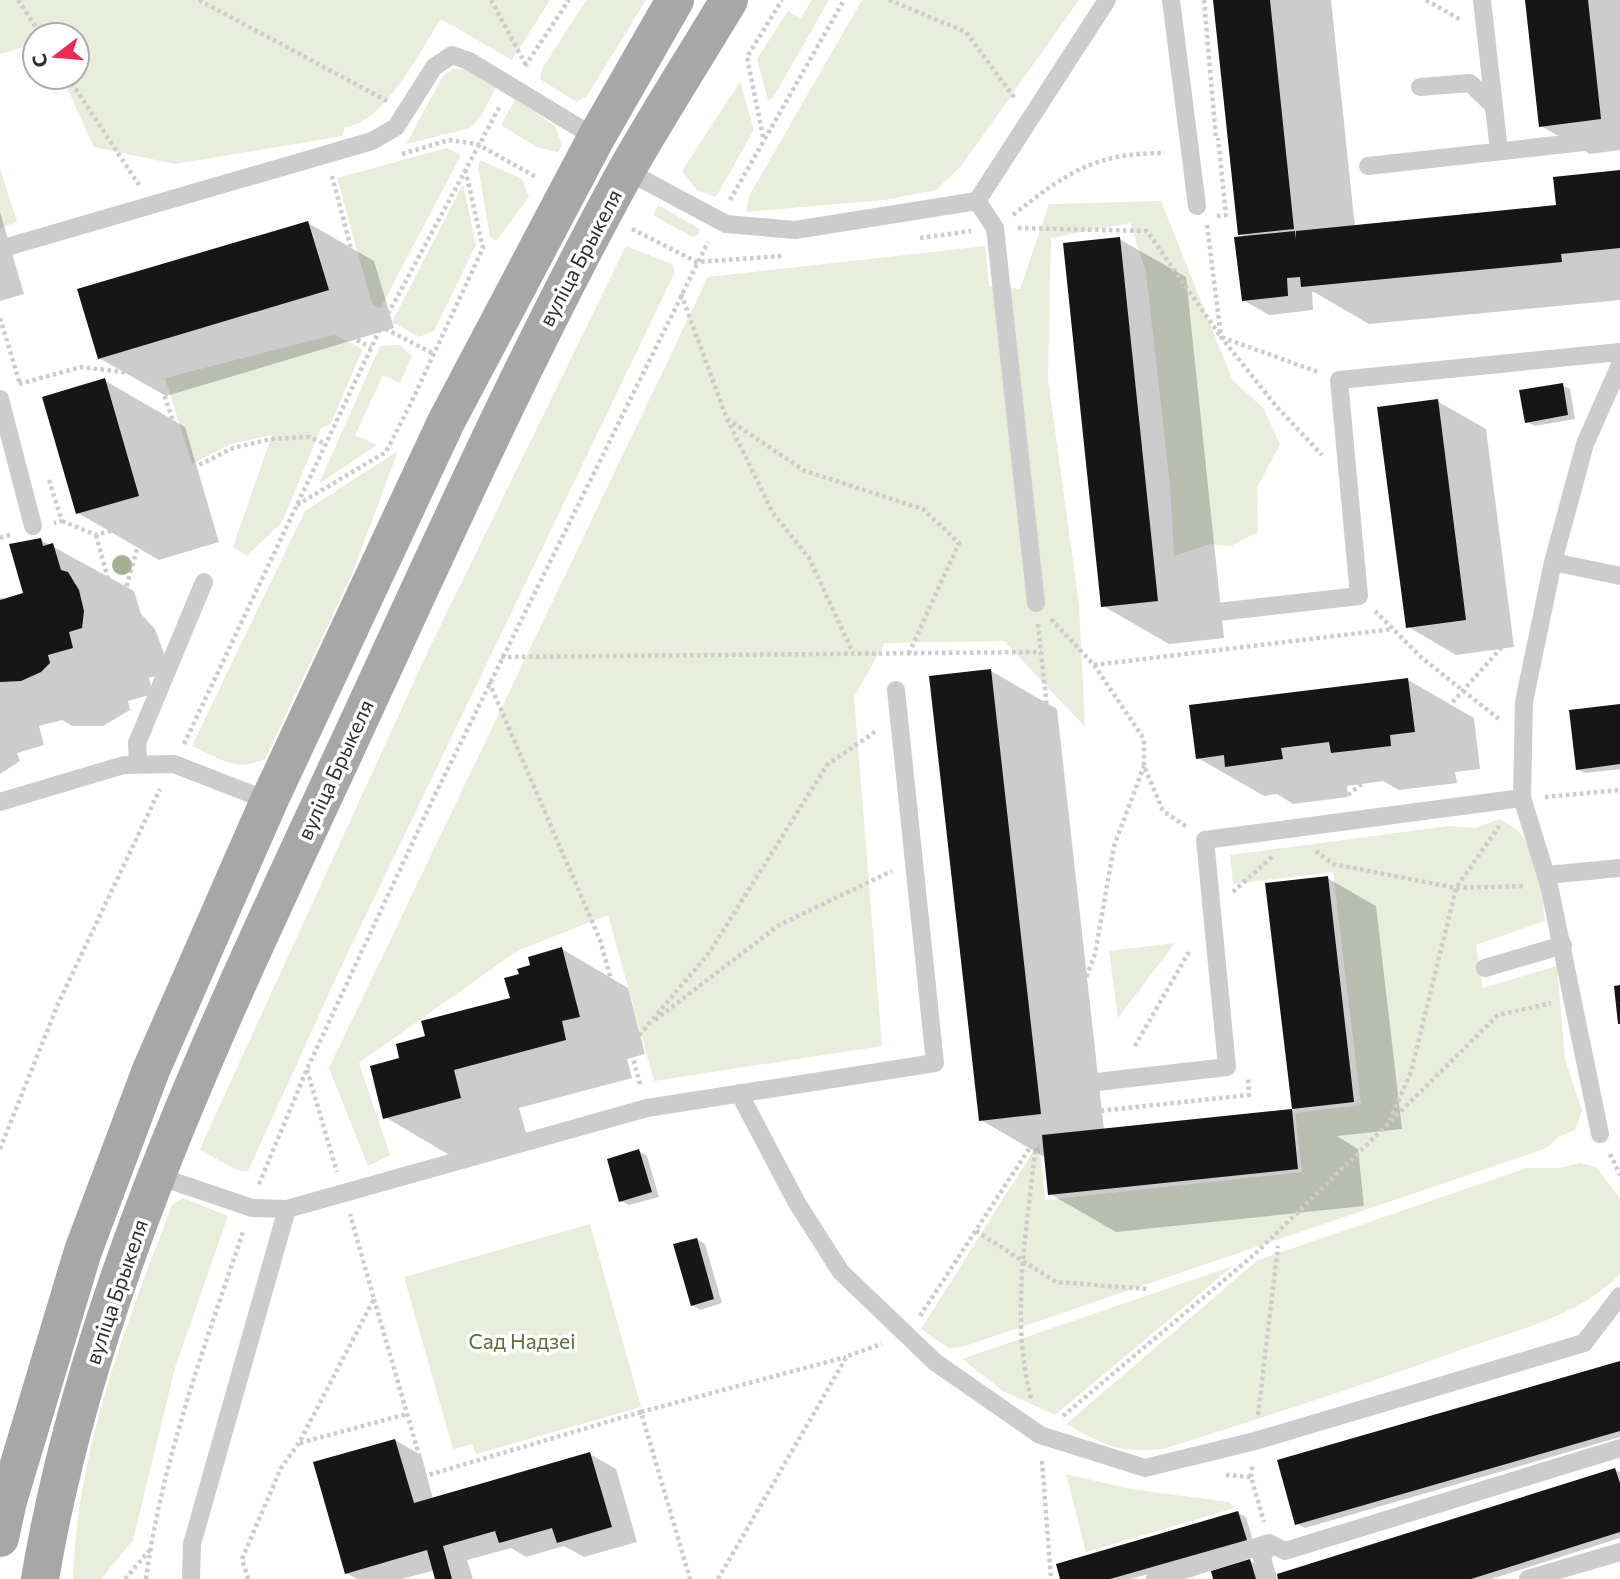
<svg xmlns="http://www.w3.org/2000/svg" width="1620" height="1579" font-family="Commissioner,sans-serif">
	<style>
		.green { fill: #e8eddc }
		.shadow { fill: #0003 }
		.building { fill: #161616 }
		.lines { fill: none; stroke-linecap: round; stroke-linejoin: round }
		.path { stroke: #ccc; stroke-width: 4.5; stroke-dasharray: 3.5 3.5; stroke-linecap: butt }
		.lane { stroke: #ccc; stroke-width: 18 }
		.primary { stroke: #a7a7a7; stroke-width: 38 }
		.tree { fill: #a5b092 }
		.labels { text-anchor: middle; stroke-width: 7; stroke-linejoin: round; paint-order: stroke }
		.street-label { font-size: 21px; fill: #2f2f2f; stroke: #fff }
		.park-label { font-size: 21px; fill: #5b6f39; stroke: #fff }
	</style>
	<rect width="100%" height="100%" fill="#fff"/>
	<path class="green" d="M0,0H550L512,60L441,19C421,49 383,125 345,127L342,136L175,164L94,147L62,77H77V69H85L77,55V35H35V44L0,54Z
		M586,0H646L587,96L576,102L540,79L542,69Z
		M812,0H829L773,98L768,100L757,59L788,11L800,19Z
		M862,0H1079L962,165L936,190L885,200L746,212L749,196Z
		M453,69H467L498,84L480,118L470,128L406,144L443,76Z
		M740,82L754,130L716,197L697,190L682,171Z
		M515,99L555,126L562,145L558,152L536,147L501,125Z
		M447,148L461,155L380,309L372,304L337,178Z
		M480,160L522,179L529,197L496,241L490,236L478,167Z
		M0,168L17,222L0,228Z
		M463,184L476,245L434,331L419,337L392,322Z
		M1161,201L1232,379L1264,409L1280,444L1257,488L1258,532L1231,546L1210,544L1174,556L1170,485L1146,272L1130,223L1051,238L1048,379L1079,605L1085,727L1004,641L885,643L854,697L882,1046L654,1081L608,915L517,951L359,1063L390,1155L368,1166L329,1068L708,277L985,246L989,286L1020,289L1049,204Z
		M658,205L700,229L698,235L692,237L653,215Z
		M626,246L672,264L675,272L340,969L248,1171H239L200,1150L203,1142L429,649Z
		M334,335L363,349L330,425L321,428L282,522L247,556L233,547L272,435L231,444L192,464L165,378Z
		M400,345L412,356L400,383L383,375L355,435L377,445L319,484L380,346Z
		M398,451L352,574L265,759C236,773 219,758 192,746L305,511Z
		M1499,819C1540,836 1541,884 1545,921L1476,945L1483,988L1557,966L1565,1059L1582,1111L1575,1130L1558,1137L1547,1148L968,1345L950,1349L921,1329L1039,1142L1045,1200L1302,1172L1295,1113L1361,1105L1333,872L1233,884L1230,855L1449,826L1476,828Z
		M1175,943L1118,1018L1109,951Z
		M1580,1163L1596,1167L1620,1198V1274C1580,1316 1517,1330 1463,1349C1364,1385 1264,1417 1163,1449C1118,1453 1104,1445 1066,1424L1258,1260L1527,1168H1559Z
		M183,1198L228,1216L175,1368L133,1540L101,1579H73C77,1448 126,1326 172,1205Z
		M590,1224L641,1407L476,1454L472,1444L453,1449L404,1277Z
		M1233,1266L1055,1415L1003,1391L962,1359Z
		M1066,1474L1131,1489L1229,1502L1234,1508L1086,1552Z"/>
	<path class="shadow" d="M1215,0H1331L1355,227L1558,207L1620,172V300L1369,324L1314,292H1312L1313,310L1269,315L1243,300L1247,238L1240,234Z
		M1527,0H1620V150L1590,154L1541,126Z
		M0,212L24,294L0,301Z
		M308,223L374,261L394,328L166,396L99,358Z
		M1119,239L1186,277L1224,638L1169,644L1103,606Z
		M104,380L185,427L219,542L159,560L78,513Z
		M1562,385L1570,389L1575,419L1535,426L1527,422Z
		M1437,401L1486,429L1514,647L1456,655L1407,626Z
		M41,540L134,591L141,614L155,629L164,653L163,674L149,678L153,694L128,701L130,710L103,726H72L62,720L39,726L44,745L17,753L20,761L0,774V597L6,600L25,595Z
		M991,671L1057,709L1104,1130L1294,1110L1267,884L1327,878L1376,906L1402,1129L1337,1136L1358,1149L1364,1206L1116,1232L1050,1194L1046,1158L981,1120Z
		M1408,680L1474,718L1480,769L1455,772L1457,783L1399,790L1383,781L1347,786L1348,797L1293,804L1277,794L1264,796L1198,758Z
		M1620,706V769L1585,773L1577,769Z
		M562,949L628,988L645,1054L627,1059L632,1078L519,1108L527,1136L451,1156L385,1117L401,1059L427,1037L512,999L521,975Z
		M639,1151L647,1156L659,1197L629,1205L621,1201Z
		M697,1239L705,1244L722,1303L700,1310L692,1305Z
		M1620,1363V1437L1305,1528L1297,1524Z
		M395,1440L421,1455L433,1499L590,1454L616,1469L637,1542L584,1557L564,1546L526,1557L511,1548L467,1560L473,1579H437L435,1570L402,1579H357L346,1573Z
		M1615,1470L1620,1472V1538L1491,1579H1280Z
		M1238,1513L1246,1517L1254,1544L1131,1579H1062Z
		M1250,1561L1258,1565L1262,1579H1215Z"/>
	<path class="building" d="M1213,0H1270L1294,229L1238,235Z
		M1525,0H1588L1601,119L1539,127Z
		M1620,170V248L1561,254L1562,262L1301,287L1300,277L1287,278L1288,296L1242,301L1234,237L1295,231L1296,239V231L1556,205L1553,177Z
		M308,221L329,290L98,359L77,289Z
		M1120,237L1158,601L1101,607L1063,243Z
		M105,378L139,496L76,514L42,397Z
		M1563,383L1568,415L1525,423L1519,390Z
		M1438,399L1466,620L1406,628L1377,407Z
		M41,538L43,546L53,543L61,570L68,572L79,590L84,611L82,628L69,632L73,648L48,655L50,663L41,672L21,681L0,682V600L23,593L9,544Z
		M991,669L1041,1114L979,1121L929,676Z
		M1408,678L1415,732L1390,735L1391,746L1331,753L1329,742L1281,748L1283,759L1225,767L1224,755L1196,759L1189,705Z
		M1620,704V764L1576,770L1569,710Z
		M1328,876L1354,1102L1292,1109L1265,883Z
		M562,947L580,1017L562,1021L566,1040L454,1070L461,1098L383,1119L370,1066L399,1058L396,1044L425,1036L421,1021L510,998L504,978L519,974L517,969L530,965L528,957Z
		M1620,985V1024H1618L1614,986Z
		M1292,1109L1298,1169L1048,1195L1042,1135Z
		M639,1149L652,1192L619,1202L607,1159Z
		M697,1238L714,1299L691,1306L673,1244Z
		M1620,1361V1431L1295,1525L1277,1460Z
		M395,1439L414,1503L590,1452L612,1527L557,1543L552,1528L499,1543L495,1531L443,1546L452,1579H435L427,1550L345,1574L313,1462Z
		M1615,1468L1620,1483V1532L1471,1579H1278L1277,1574Z
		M1238,1511L1247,1540L1110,1579H1060L1056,1564Z
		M1250,1559L1256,1579H1213L1211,1571Z"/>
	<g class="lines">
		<path class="path" d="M18,0L41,35
			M199,0L387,101
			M491,0L526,65
			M889,0L966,32L1016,100
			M1204,0L1216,139
			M1306,0L1321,175L1345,170
			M1426,0L1461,20
			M525,66L569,0
			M68,77L139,185
			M763,137L747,57L782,0
			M402,154L449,140L477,144L536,177
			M332,176L370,321
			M730,200L844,0
			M1013,215C1068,172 1094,153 1165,153
			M1217,216L1226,215L1218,138
			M1207,225L1221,337L1276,406L1322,455
			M1018,228L1147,231L1221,337L1318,372
			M632,229L697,262L783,256
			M920,238L971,231
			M681,294L727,419L773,513L809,558L853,653
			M0,318L20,384
			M339,329L371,348
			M158,376L189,470
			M19,384L81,367L158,376L370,321L434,354
			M727,419L805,471L923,509L959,543L909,653
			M49,480L62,521L54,523
			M297,505L386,452L411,403L483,248L465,168
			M62,521L96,535L145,521
			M96,535L118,615
			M0,538L12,534
			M1375,611L1422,658L1500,720
			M1051,619L1094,665L1144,739V766L1163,811L1187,827
			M1038,624L1078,998
			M501,657L1041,652
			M1094,665L1393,629
			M489,682L600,940L641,1087
			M0,732L115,699L130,663L118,616L145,521L161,499L189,470L233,448L271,439L309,437L326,444
			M184,744L381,327L500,106
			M1348,795L1431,726L1512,636
			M1545,797L1620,790
			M1316,851L1333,864L1456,888L1524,886
			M1233,892L1273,856
			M655,1020L779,925L892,871
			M630,1046L709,953L827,765L876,731
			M1135,1046L1190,950
			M307,1070L337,1172
			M1052,1116L1249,1095L1248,1078
			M1391,1121L1498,1015L1551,1003
			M0,1149L58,1004L160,789
			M1610,1154L1620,1175
			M259,1184L307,1069L431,803L708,242
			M976,1231L1056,1282L1149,1289
			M374,1299L425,1476L641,1412L690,1579
			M920,1316L1055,1109L1056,1056L1095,954L1114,846L1144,766
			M1031,1398C1009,1316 1028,1226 1036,1142
			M641,1412L846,1357
			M1258,1415L1278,1246
			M1063,1416L1256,1253L1388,1124L1411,1072L1456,888L1500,825
			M300,1443L407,1414
			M1042,1461L1051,1579
			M1226,1475L1251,1477L1264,1522
			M1251,1477L1252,1466
			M125,1579L149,1551
			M146,1579C162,1459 206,1343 244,1229
			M248,1579L242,1559L281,1468L299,1443L374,1299L350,1214
			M718,1579L847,1356L882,1344"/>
		<path class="lane" d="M1171,0L1197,206
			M1482,0L1499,151
			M1420,87L1470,83L1494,106
			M1368,166L1620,138
			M627,171L726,224L795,230L977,201
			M0,249L372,141L396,127L434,67L452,55L469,61L596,138
			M0,399L33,526
			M1553,562L1620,576
			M1036,603L995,228L977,201L1107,0
			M1218,612L1359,596L1339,380L1620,352
			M138,764L137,743L204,582
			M0,802L124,765L174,764L269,801
			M1547,875L1620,868
			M1485,968L1563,945
			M1088,1083L1227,1067L1205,840L1522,798
			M739,1093L797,1203L841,1272L935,1362L1040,1435L1145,1468L1255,1441L1584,1343L1620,1296
			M1600,1134L1549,885L1522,798L1524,702L1553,562L1585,444L1620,365
			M158,1176L252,1208L287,1209L647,1108L935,1063L896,690
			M1269,1543L1285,1551L1620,1448
			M191,1579L192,1544L287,1209
			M1155,1579L1269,1543L1262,1558L1268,1579
			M1528,1579L1620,1552"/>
		<path class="primary" d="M0,1538L8,1501L83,1251L151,1070L269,801L446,422L596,138L675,0
			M40,1579C88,1294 217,1026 338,766C431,566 520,364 626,171C659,113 695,57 729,0"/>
	</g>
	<circle class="tree" cx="122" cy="565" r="10"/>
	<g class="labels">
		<g class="street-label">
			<text transform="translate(581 258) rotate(-62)" y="7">вуліца Брыкеля</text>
			<text transform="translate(336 770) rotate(-65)" y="7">вуліца Брыкеля</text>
			<text transform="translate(117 1292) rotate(-71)" y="7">вуліца Брыкеля</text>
		</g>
		<g class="park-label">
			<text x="522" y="1349">Сад Надзеі</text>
		</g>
	</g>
	<g transform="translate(56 56) rotate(254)"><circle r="33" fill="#ffffff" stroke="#acacac" stroke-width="2"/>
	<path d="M0-5L12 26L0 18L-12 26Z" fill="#f12756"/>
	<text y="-10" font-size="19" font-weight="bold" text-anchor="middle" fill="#2f2f2f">С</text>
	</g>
</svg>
